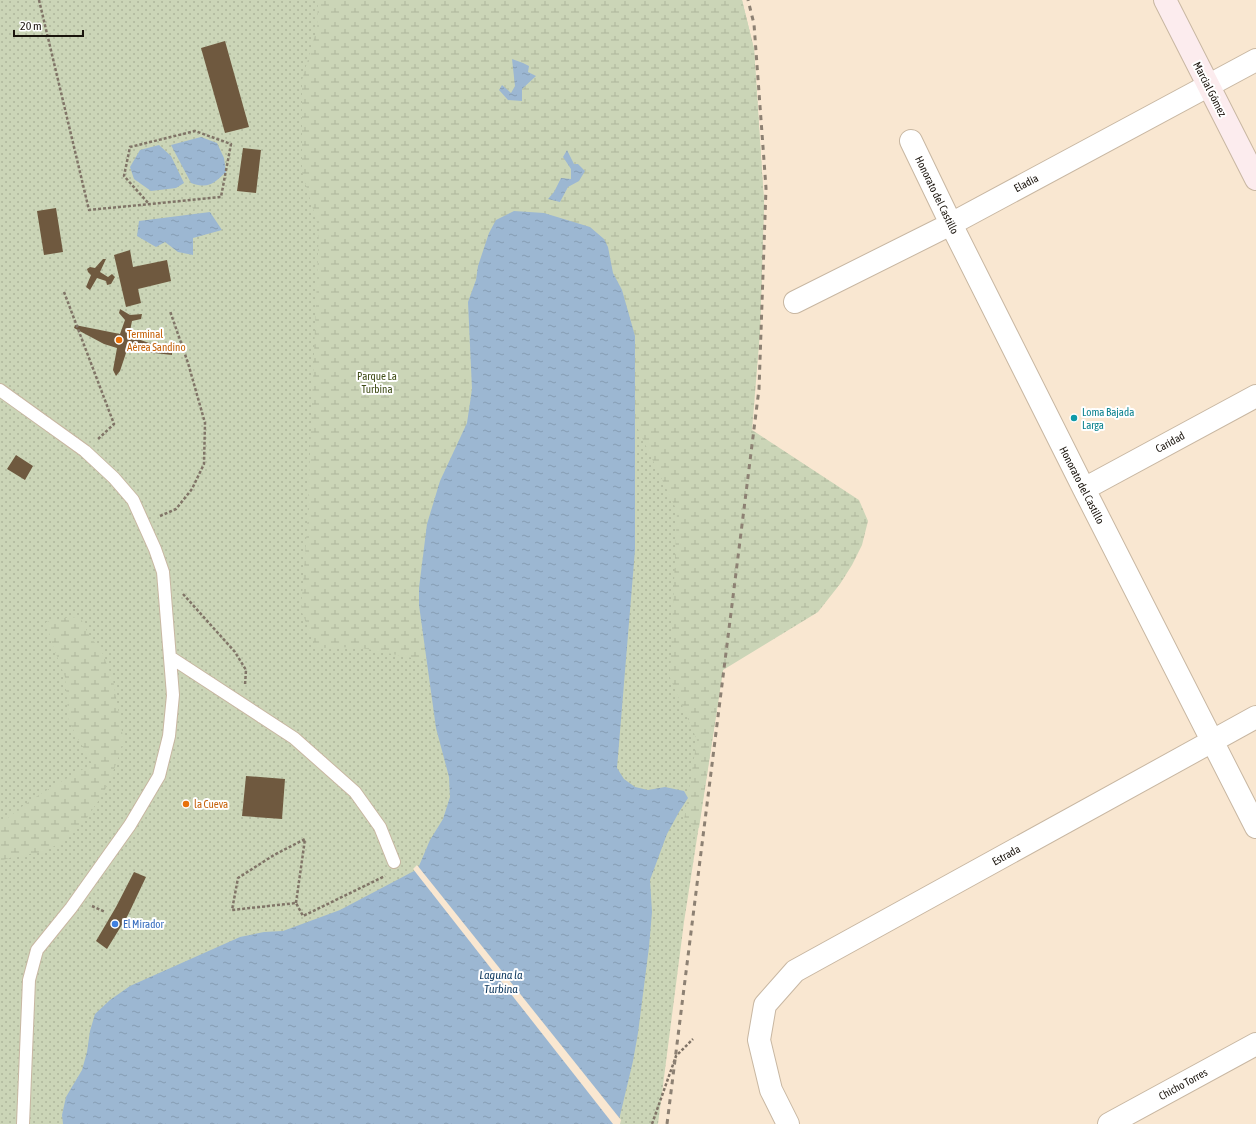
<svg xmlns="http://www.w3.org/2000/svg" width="1256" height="1124" font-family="'Asap Condensed',sans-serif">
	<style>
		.green { fill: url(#green-dots) }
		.wetland { fill: url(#wetland-marsh) }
		.water { fill: url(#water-ripples) }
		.pier { fill: #f9e7d1 }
		.building { fill: #6f593f }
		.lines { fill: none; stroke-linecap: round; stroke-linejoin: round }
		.service-casing { stroke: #c8b7a2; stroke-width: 14 }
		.minor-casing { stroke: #c8b7a2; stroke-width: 24 }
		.secondary-casing { stroke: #c8b7a2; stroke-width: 24 }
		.path { stroke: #807467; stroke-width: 2.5; stroke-dasharray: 3 2; stroke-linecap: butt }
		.service { stroke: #fff; stroke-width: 12 }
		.minor { stroke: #fff; stroke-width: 22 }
		.secondary { stroke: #fcecee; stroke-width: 22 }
		.rail { stroke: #8d8173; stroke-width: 3; stroke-dasharray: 5 5; stroke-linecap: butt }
		.food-dot { fill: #e8710a; stroke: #fff; stroke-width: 1.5 }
		.culture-dot { fill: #0f9aa8; stroke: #fff; stroke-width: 1.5 }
		.shop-dot { fill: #3f7fe0; stroke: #fff; stroke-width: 1.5 }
		.labels { text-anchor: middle; stroke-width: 4; stroke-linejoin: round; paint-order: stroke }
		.street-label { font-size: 11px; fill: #1a140d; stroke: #fff }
		.food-label { font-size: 11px; fill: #c56008; stroke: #fff; text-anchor: start }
		.park-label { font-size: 11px; fill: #3f4c16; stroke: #fff }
		.culture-label { font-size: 11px; fill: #0d838f; stroke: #fff; text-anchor: start }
		.shop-label { font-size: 11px; fill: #366cbe; stroke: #fff; text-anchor: start }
		.water-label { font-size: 12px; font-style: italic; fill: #163f64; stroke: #fff }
	</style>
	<defs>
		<pattern id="green-dots" width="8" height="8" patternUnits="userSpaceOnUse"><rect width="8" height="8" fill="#cbd5b7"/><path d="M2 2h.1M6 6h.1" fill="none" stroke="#aeb69c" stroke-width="1.8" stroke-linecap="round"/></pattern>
		<pattern id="wetland-marsh" width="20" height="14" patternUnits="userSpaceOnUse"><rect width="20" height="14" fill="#cbd5b7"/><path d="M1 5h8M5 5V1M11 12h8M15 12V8" fill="none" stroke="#aeb69c"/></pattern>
		<pattern id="water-ripples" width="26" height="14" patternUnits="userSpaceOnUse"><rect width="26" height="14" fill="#9cb7d2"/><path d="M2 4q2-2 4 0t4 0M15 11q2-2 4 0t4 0" fill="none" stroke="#869cb3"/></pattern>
	</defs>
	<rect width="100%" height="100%" fill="#f9e7d1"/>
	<path class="green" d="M0,0H742L754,49L764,203L760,332L723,670L684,922L658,1124H0Z"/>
	<path class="wetland" d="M318,0H742L754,49L764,203L760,332L752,430L859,500L868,521L862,545L852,565L840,584L818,612L723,670L699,828L684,820L697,740L670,678L677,511L635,423V336L622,290L613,273L608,247L489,233L478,266L476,280L468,302L472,389L467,423L440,481L427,524L419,588L420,619L427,661L357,647L316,648L301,610L307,529L319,229L302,172V80L317,28Z
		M80,617L89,635L102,652L113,680L124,743L113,772L103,794L87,818L66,840L43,852L16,856L0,861V826C26,799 60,783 92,764L69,722L65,677L53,646L46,622L62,618Z"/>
	<path class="water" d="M512,59L523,63L529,66L528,72L536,76L522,89V101L508,100L499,90L502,85L511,93L515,86Z
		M201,137L217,143L224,158L226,172C213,184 209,189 191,183L171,145Z
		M159,145L171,156L184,183L176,188L151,191L134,179L130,167L140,150Z
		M567,150L574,164H578L585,171L579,181L568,187L560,202L548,199L554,192L561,178L571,179V169L563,157Z
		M514,211L544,213L590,227L604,239L608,247L613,273L622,290L635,336V550L617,768L624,779L635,787L648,790L665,787L684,791L688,798L679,812L667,834L650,880L652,912L649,947L638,1033L633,1061L618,1124H63L62,1115L66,1097L82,1070L87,1052L90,1031L95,1014L110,1000L130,986L240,937L264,932L283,931L340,910L414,871L419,866L430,840L443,819L450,797L449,777L436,728L419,605V588L427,524L440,481L467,423L472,389L468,302L476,280L478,266L489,233L496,220Z
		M210,212L222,230L193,238V255L178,252L165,242L156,247L137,236L139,221Z"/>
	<path class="pier" d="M417,865L621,1120L620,1124H613L413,869Z"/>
	<path class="building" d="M225,41L249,127L225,133L201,48Z
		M243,148L261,150L256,193L237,191Z
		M56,208L63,252L44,255L37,211Z
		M130,250L133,267L167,260L171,281L138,289L141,303L126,307L114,255Z
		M103,259H106L100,272L108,277L112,274L115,277L111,284L107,285L106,281L97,278L90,290L86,287L91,275L88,272L87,269L90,267L95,268Z
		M120,309L130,315L142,314L141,319L132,321L129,336L172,351V355L127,350L120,371L116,376L113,370L117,348L104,344L74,328L75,325L120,334L125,320L119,313Z
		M16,455L33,466L25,480L7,469Z
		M246,776L285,779L282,819L242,816Z
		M134,872L146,877L128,915L107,949L96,941L116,907Z"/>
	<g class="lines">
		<g class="service-casing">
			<path id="service" d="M0,390L85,451L114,478L133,500L155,549L163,572L173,695L169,736L159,776L130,825L71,908L37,950L29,980L23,1124
				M170,657L294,738L355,792L380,827L394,862"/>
		</g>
		<g class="minor-casing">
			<path id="minor" d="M911,141L951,224L1084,489L1256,827
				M795,302L951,224L1256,60
				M1084,489L1256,396
				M788,1124L771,1090L759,1040L765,1005L795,971L1256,717
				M1109,1124L1256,1044"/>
		</g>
		<g class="secondary-casing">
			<path id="secondary" d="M1165,0L1256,179"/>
		</g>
		<path class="path" d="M39,0L89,210L221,197L231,144L195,131L130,147L124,176L150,205
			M64,292L114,424L97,440
			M160,516L176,509L192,489L204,464L205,423L188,363L170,311
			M183,594L235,652L246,670L245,685
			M296,903L305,839L274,855L238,878L232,910L296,903L303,916L385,876
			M92,906L105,912
			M652,1124L676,1056L693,1039"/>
		<use href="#service" class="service"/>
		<use href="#minor" class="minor"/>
		<use href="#secondary" class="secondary"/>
		<path class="rail" d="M667,1124L759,389L766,188L754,24L748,0"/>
	</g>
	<g class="food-dot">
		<circle cx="119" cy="340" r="4"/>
		<circle cx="186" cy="804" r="4"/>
	</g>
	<circle class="culture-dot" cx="1074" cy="418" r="4"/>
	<circle class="shop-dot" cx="115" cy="924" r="4"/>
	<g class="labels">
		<g class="street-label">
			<text transform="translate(1210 89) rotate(63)" y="4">Marcial Gómez</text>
			<text transform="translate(1026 183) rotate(-28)" y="4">Eladia</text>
			<text transform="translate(937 195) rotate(64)" y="4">Honorato del Castillo</text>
			<text transform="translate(1170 442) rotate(-29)" y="4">Caridad</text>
			<text transform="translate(1082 485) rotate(63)" y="4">Honorato del Castillo</text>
			<text transform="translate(1006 855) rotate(-29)" y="4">Estrada</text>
			<text transform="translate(1183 1084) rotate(-29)" y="4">Chicho Torres</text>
		</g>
		<g class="food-label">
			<text x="127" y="338">Terminal<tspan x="127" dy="13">Aérea Sandino</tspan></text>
			<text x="194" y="808">la Cueva</text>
		</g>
		<g class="park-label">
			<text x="377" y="380">Parque La<tspan x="377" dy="13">Turbina</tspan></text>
		</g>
		<g class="culture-label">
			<text x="1082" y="416">Loma Bajada<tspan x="1082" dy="13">Larga</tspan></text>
		</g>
		<g class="shop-label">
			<text x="123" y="928">El Mirador</text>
		</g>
		<g class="water-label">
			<text x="501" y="979">Laguna la<tspan x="501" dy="14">Turbina</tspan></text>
		</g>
	</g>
	<path d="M14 30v6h69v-6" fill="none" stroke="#1a140d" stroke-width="2"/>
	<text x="20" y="30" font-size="12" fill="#1a140d" stroke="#ffffff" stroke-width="3" paint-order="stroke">20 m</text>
</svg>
